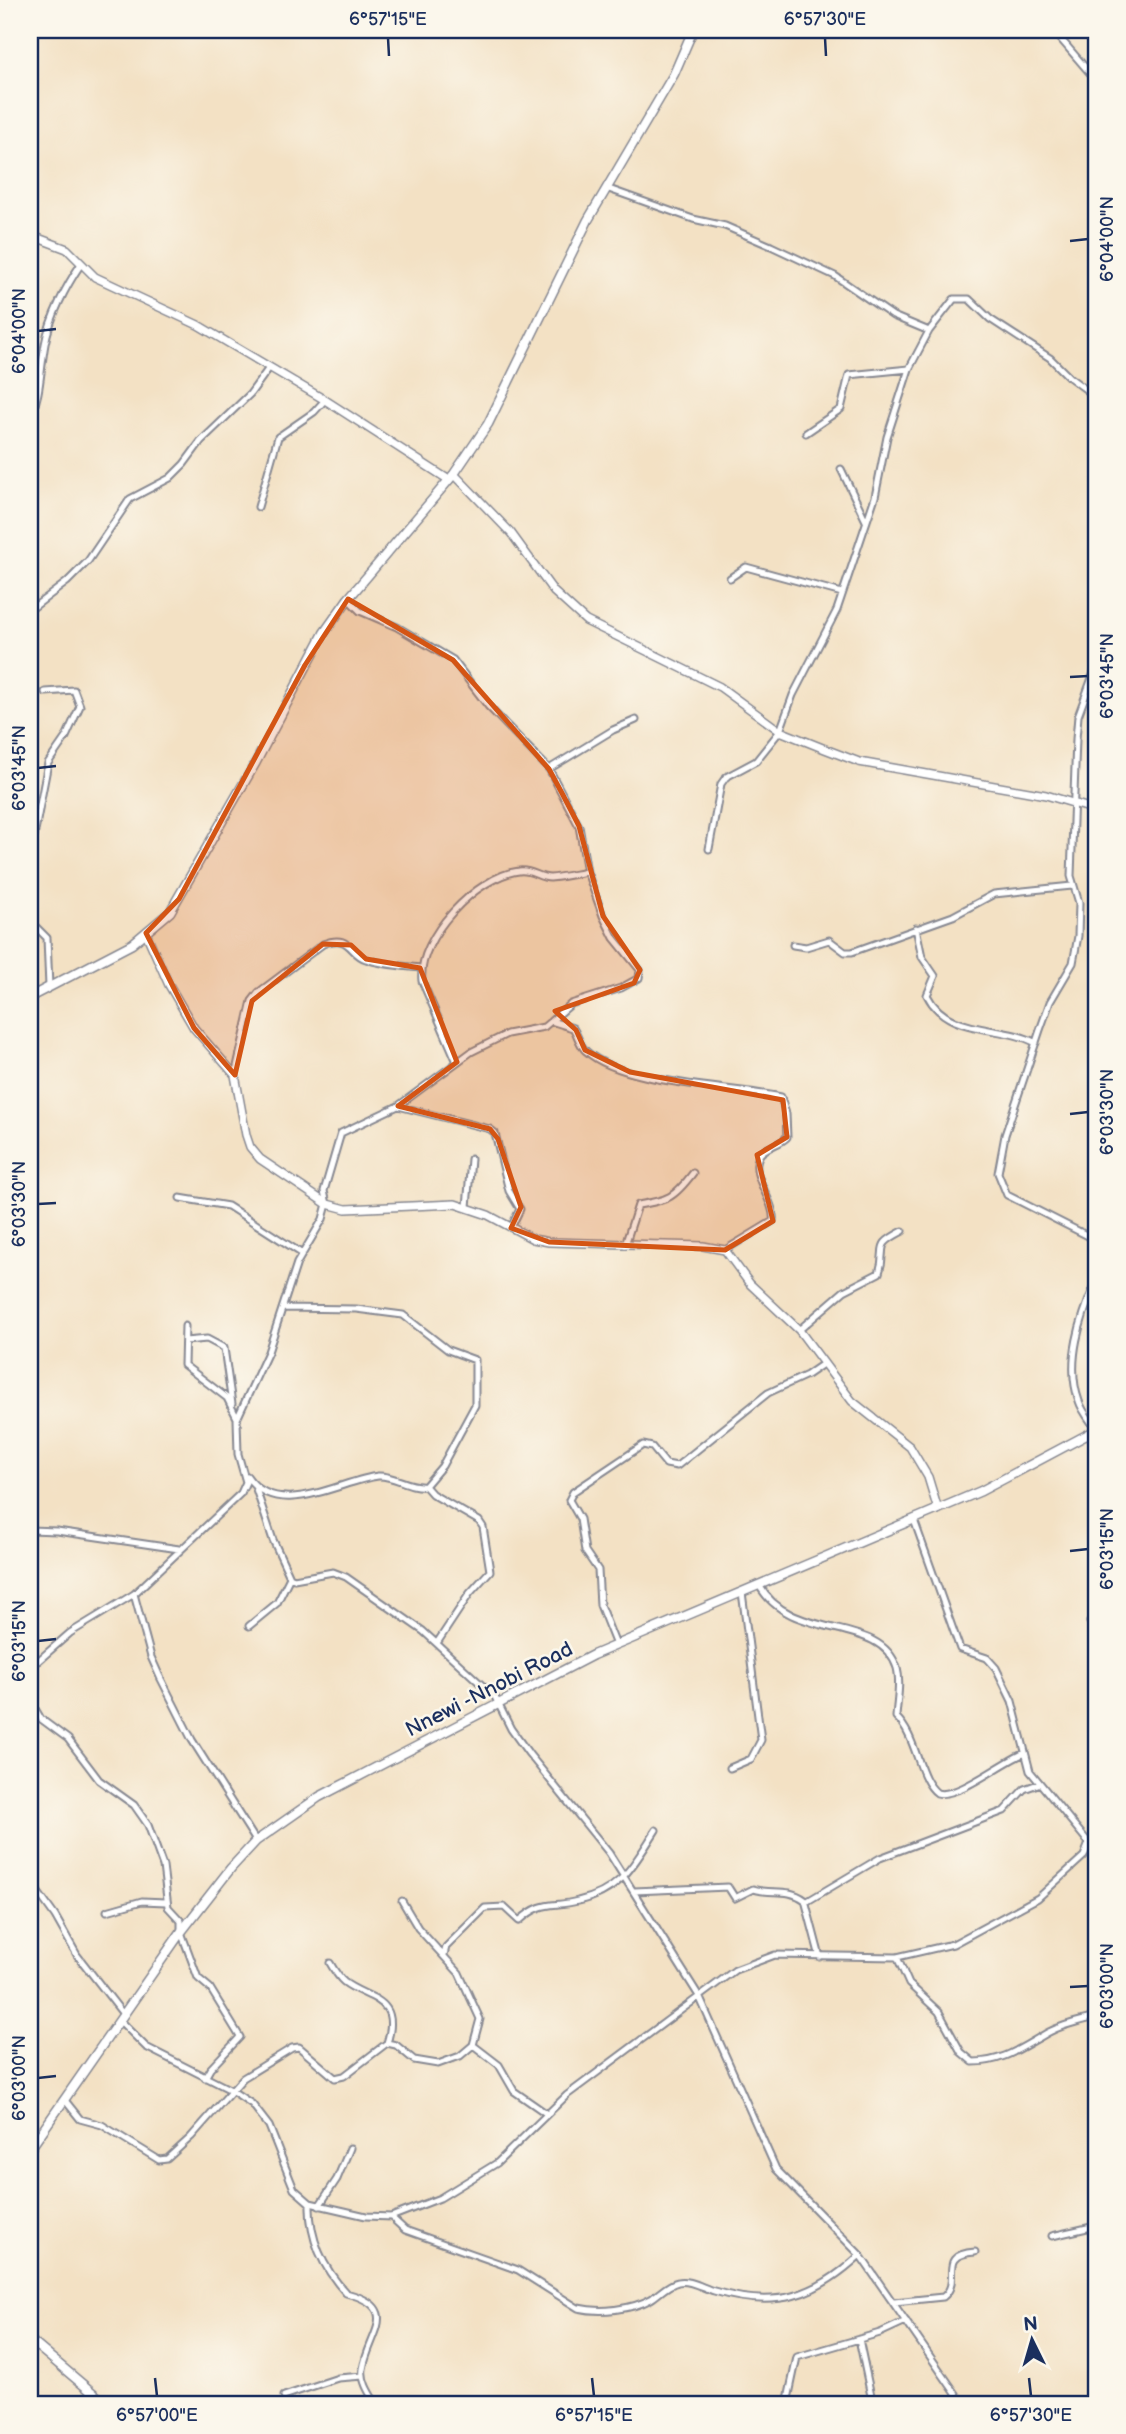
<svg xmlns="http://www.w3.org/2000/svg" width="1126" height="2434" font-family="'Balsamiq Sans',sans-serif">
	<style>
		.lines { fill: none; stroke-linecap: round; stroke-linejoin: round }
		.minor-casing { stroke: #878891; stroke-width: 9 }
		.tertiary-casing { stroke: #878891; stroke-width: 10 }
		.secondary-casing { stroke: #878891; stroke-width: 11 }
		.minor { stroke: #fff; stroke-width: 5 }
		.tertiary { stroke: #fff; stroke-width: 7 }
		.secondary { stroke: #fff; stroke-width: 8 }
		.marked { fill: #d45514; fill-opacity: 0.2; stroke: #d45514; stroke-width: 5; stroke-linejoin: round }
		.ticks { fill: none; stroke: #1b2f5e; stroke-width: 2.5 }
		.labels { text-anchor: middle; stroke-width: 5; stroke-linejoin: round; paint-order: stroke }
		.street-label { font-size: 21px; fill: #1b2f5e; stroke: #fbf7ec }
		.neatline { fill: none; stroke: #1b2f5e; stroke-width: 2.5 }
		.ticks-label { font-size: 18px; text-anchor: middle; fill: #1b2f5e }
	</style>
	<rect width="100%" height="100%" fill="#fbf7ec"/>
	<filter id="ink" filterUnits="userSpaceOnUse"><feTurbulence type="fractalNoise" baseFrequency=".0143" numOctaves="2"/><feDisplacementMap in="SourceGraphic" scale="14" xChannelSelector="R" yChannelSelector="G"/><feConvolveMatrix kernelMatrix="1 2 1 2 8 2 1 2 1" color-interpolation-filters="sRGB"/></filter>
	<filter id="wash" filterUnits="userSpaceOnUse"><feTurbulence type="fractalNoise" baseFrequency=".00686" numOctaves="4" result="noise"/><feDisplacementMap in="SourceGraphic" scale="28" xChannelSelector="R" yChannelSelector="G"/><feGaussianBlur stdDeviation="1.57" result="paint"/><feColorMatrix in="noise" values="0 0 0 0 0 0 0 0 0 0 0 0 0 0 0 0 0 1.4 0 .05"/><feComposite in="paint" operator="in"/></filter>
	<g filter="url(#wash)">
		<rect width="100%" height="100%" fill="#f3e1c4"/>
	</g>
	<g filter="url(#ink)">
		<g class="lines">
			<g class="minor-casing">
				<path id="minor" d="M1053,30L1096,80
					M606,188L693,219L725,226L771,246L835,276L893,316L929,331
					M30,419C41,394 40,371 45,344C50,317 66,286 81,264
					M806,433L841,409L849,375L909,369
					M841,469L866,521
					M258,507L278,437L314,412L325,400
					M730,578L746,567L842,593
					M30,610L67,582L88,561L130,499L170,478L184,464L201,441L250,394L269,368
					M1096,667L1078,716L1076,739L1071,876L1079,903L1078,936L1073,963L1050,1002L1040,1030L1005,1135L998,1173L1007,1195L1096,1240
					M549,769L613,730L636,720
					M709,849L721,784L726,777L756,761L780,731L793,695L837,610L875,497L887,437L909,369L929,331L954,299H969L990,319L1050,358L1069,377L1096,397
					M30,857L48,763L66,737L80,706L74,690L45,692
					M30,921L47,938L49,987
					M916,928L922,957L935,976L927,995C948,1037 1002,1024 1036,1043
					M793,945L806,947L829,940L845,952H852L953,916L994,894L1072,886
					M551,1021L573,1028C578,1035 579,1045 586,1051C623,1085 731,1086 781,1097L786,1114L787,1137C780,1145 763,1147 759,1156C749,1176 776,1201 773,1221L725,1250
					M457,1062L422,981C417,938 477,876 519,871C531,869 539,878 550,878C562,877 575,874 587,872
					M235,1075L252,1001L259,992L323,944C351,933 349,954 366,959C383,965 402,966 420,968
					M398,1106L490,1129L495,1133L509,1191L520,1209L511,1228
					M180,1198L228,1206L301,1253
					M467,1207L471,1159
					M625,1245L638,1205C669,1200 674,1198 693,1173
					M1096,1282C1081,1317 1065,1363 1079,1401C1082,1411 1090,1420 1096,1429
					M185,1326L184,1365L227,1398L237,1418
					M799,1330L844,1291L879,1273C888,1246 872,1247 903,1231
					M185,1341L207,1339L224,1348L232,1404
					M247,1476C277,1521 339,1481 378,1476C394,1475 409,1488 425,1486L442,1466L475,1405V1360L448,1350L403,1315L356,1309L283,1308
					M255,1486L273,1540L290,1577L294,1579L333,1572L346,1577L423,1631L495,1697L511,1729L529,1754L609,1853L699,1996L776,2169L860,2255L963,2404
					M425,1486L432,1494L479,1521L483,1527L490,1571L470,1593L437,1643
					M30,1530L57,1531L179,1549
					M759,1585C791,1643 880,1614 897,1668C901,1683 897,1701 896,1717C917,1736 918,1779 937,1793C957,1799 1002,1762 1025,1753
					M134,1594L151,1657L160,1677L192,1740L256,1841
					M1090,1622L1096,1619
					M249,1626L277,1603L290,1577
					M616,1645L600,1605L598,1570L585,1551L580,1519L569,1500L573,1492L643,1445L652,1447L666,1464L677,1466L768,1393L807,1375L823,1364
					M30,1668L70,1633L134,1594L241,1493L246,1482L238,1454L237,1419L268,1352L297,1263L323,1219L327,1204L324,1191L341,1133L398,1106L471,1052L507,1034L544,1027L571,1004L621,988L639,978L640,970L614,938L603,916L587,872L579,826L549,769L488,706L453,660L397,627L360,611L348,599
					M30,1700L41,1719L68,1739L99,1780L134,1805L148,1825L163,1866L168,1907L181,1921V1932L198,1978L210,1988L240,2037L210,2069L205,2078
					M730,1768L751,1759L761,1740L742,1592
					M30,1881L55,1916L77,1955L123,2014
					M634,1891L728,1887L735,1898L753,1889C772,1895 787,1887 805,1900L820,1957
					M806,1902L880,1858L1004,1811L1024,1789L1038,1784
					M107,1911L142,1901L166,1902
					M444,1955L446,1947L485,1908L504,1907L519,1921C544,1899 551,1908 578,1901C622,1891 634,1864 656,1830
					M897,1957L909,1984L939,2012L961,2052L973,2062C1004,2062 1022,2047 1049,2032C1064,2024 1080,2021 1096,2017
					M119,2020L146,2047L231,2090L252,2104L269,2126L294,2189L310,2203L366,2216L391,2217L440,2198L497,2163L567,2095L735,1970L775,1955L897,1957L953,1944L1038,1898L1084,1856L1089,1843L1030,1771L1012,1701L996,1668L987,1658L960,1649L914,1520
					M387,2043L396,2045L414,2060L438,2064L460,2056L473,2045L480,2019L459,1973L418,1928L402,1901
					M473,2045L499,2065L514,2091L547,2114
					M64,2099L80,2119L102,2125L159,2160L167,2159L191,2137L243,2078L292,2048L299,2047L335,2078L344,2076L387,2043C402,1996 367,2000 344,1982C338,1977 334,1970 330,1963
					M310,2203C309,2238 322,2267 346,2293C403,2308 369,2333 363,2369C361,2381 370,2394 376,2404
					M319,2206L337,2179L350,2148
					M391,2217L405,2230L518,2270L578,2308C600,2313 631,2310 651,2299C660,2293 668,2284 678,2282C689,2279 703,2288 714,2291C775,2309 814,2298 860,2255
					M1052,2236L1096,2226
					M894,2302L943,2297C964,2280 934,2255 975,2252
					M859,2339L871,2396L875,2404
					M284,2396L338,2378L363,2376
					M787,2404L797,2357L880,2333L906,2321"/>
			</g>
			<g class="tertiary-casing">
				<path id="tertiary" d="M30,235L67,249L95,277L198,325L325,400L449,480
					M454,474L511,533L554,592L586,621L720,687L780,731L825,749L859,762L1046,795L1096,810
					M146,933L169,985L194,1028L235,1075L246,1135L250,1147L260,1159L327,1204L346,1209L455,1204L488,1215L533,1239L549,1242L703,1246L725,1250L750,1284L799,1330L852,1401L910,1447L928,1477L938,1510"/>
			</g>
			<g class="secondary-casing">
				<path id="secondary" d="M30,997L132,944L170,912L256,762L324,633L348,599L454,474L488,424L588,220L674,74L693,30
					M30,2149L181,1932L231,1868L256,1841L319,1797L593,1655L981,1491L1096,1430
					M30,2340L106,2404"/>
			</g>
			<use href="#minor" class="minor"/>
			<use href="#tertiary" class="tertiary"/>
			<use href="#secondary" class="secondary"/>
		</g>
	</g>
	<path class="marked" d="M348,599L453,660L549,769L563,795L579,826L603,916L640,970L634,983L555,1011L576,1030L585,1050L630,1072L783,1100L787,1137L757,1155L773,1221L725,1250L549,1242L511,1228L521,1207L498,1139L490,1129L398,1106L457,1062L420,968L366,959L351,945L323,944L252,1001L235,1075L194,1028L146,933L179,899L305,665Z"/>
	<path class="ticks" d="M388,38L389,56M825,38L826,56M1070,241L1088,239M38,331L56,329M1070,677L1088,676M38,768L56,766M1070,1114L1088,1112M38,1204L56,1203M1070,1551L1088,1549M38,1641L56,1639M1070,1987L1088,1986M38,2078L56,2076M155,2378L157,2396M592,2378L594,2396M1029,2378L1031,2396"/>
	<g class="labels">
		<g class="street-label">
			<text transform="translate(489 1689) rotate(-27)" y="7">Nnewi -Nnobi Road</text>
		</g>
	</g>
	<rect width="1126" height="2434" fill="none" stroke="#fbf7ec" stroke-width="77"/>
	<g transform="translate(1032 2340) rotate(355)" stroke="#fbf7ec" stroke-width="5" paint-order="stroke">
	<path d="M0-5L12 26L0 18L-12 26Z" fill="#1b2f5e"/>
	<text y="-10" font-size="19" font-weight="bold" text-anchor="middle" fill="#1b2f5e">N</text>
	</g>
	<rect x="38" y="38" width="1050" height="2358" class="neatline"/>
	<g class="ticks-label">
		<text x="388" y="25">6°57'15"E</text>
		<text x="825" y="25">6°57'30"E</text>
		<text transform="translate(1107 239) rotate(-90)" y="6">6°04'00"N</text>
		<text transform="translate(19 331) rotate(-90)" y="6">6°04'00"N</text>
		<text transform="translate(1107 676) rotate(-90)" y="6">6°03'45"N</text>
		<text transform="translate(19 768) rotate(-90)" y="6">6°03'45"N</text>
		<text transform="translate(1107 1112) rotate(-90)" y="6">6°03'30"N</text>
		<text transform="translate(19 1204) rotate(-90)" y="6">6°03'30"N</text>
		<text transform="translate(1107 1549) rotate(-90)" y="6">6°03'15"N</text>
		<text transform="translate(19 1641) rotate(-90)" y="6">6°03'15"N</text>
		<text transform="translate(1107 1986) rotate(-90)" y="6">6°03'00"N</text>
		<text transform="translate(19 2078) rotate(-90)" y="6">6°03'00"N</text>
		<text x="157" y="2421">6°57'00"E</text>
		<text x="594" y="2421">6°57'15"E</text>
		<text x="1031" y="2421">6°57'30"E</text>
	</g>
</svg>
